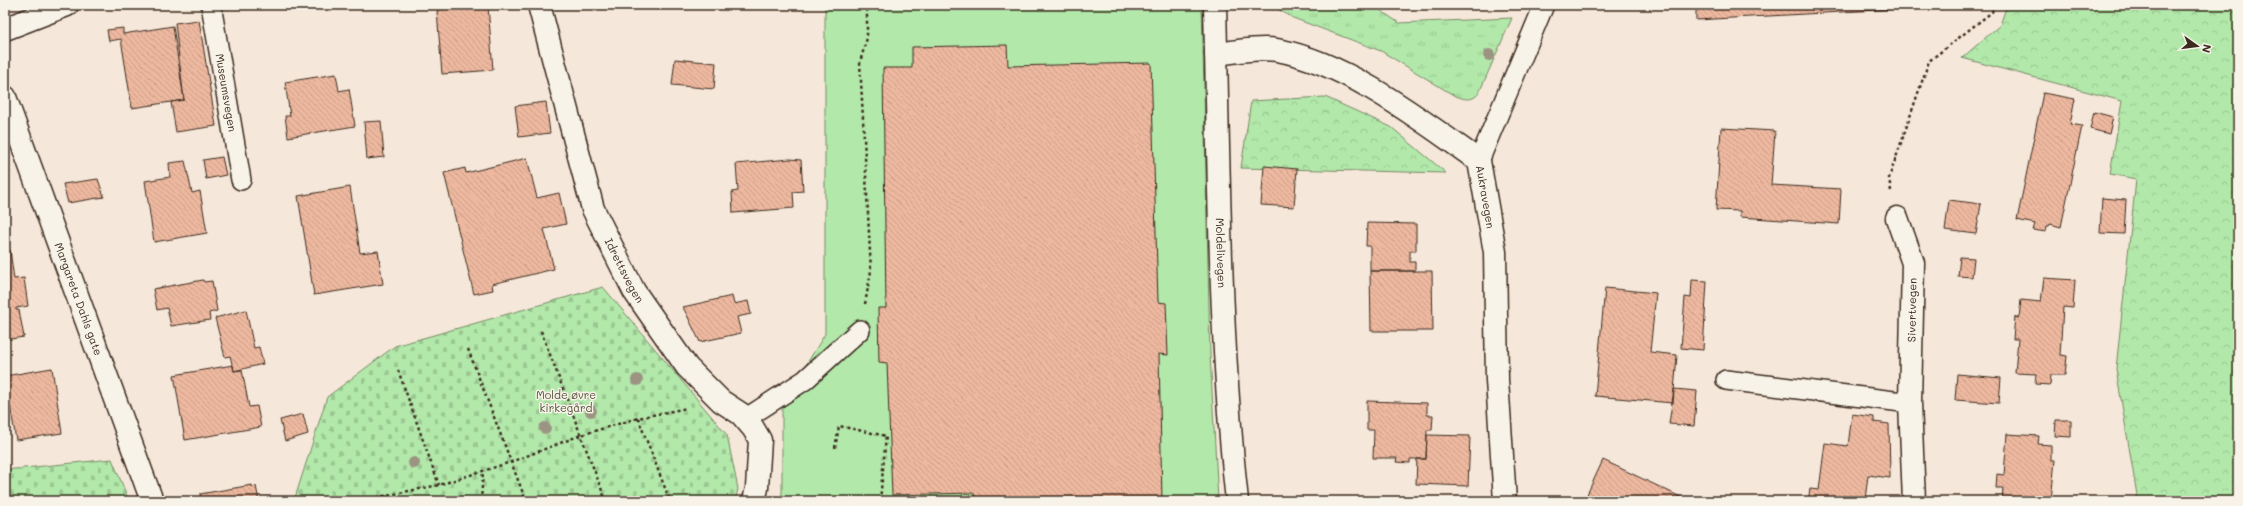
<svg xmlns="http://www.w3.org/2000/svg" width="2243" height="506" font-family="Mali,sans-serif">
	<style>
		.grass { fill: url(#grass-tufts); stroke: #768964 }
		.forest { fill: url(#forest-crowns); stroke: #768964 }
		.cemetery { fill: url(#cemetery-stones); stroke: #768964 }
		.park { fill: #b2e8aa; stroke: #768964 }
		.building { fill: url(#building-back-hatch); stroke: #3b2a1e }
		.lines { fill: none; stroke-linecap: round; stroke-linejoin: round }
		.service-casing { stroke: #3b2a1e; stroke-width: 22 }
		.minor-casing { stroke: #3b2a1e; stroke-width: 25 }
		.secondary-casing { stroke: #3b2a1e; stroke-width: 25 }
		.path { stroke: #3b2a1e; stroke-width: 2.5; stroke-dasharray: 3 3; stroke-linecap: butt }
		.service { stroke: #f7f3e8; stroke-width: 19 }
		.minor { stroke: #f7f3e8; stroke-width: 22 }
		.secondary { stroke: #f7f3e8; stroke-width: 22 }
		.tree { fill: #9c9482 }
		.labels { text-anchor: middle; stroke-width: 3; stroke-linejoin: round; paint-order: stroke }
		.street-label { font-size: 11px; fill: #3b2a1e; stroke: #f7f3e8 }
		.park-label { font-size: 11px; fill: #53503a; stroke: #f7f3e8 }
	</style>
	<defs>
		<pattern id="grass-tufts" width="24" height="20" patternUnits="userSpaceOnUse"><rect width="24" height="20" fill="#b2e8aa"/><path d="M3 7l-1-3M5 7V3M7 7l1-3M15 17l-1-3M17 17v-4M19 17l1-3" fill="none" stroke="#9ac792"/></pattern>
		<pattern id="forest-crowns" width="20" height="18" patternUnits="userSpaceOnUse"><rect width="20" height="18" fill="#b2e8aa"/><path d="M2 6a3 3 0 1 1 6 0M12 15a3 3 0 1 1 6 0" fill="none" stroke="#9ac792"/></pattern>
		<pattern id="cemetery-stones" width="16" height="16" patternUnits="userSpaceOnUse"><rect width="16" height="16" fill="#b2e8aa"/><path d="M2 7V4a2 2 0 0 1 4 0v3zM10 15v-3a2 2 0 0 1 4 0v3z" fill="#9ac792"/></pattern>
		<pattern id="building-back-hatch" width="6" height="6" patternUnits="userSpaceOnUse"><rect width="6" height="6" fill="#edb89f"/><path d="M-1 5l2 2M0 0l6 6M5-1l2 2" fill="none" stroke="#cc9e88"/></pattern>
	</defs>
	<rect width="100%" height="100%" fill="#f5e7d9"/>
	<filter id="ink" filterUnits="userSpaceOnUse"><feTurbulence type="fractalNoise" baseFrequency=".025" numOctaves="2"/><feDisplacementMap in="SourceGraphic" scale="8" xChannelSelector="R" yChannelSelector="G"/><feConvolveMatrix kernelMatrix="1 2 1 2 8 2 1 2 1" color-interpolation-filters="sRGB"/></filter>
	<g filter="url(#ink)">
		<path class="grass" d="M1271,5H1373L1399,23L1512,18L1479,93C1472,102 1464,99 1455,96L1381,51L1293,18Z"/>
		<path class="forest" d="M2007,5H2238V501H2138L2116,369L2136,179L2110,174L2122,101L1962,58L2000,25Z
			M1325,97L1391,127L1446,173L1241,168L1251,101Z"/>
		<path class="cemetery" d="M603,287L727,435L738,489L735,501H294L327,397L395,346Z
			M112,459L129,501H5V470Z"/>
		<path class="park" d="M825,5H1202L1210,354L1218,501H781L782,493V404L825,334Z"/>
		<path class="building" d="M439,5H455V9L488,6L493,70L442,74L437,11L439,10Z
			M1696,5H1932V7L1696,20Z
			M199,20L216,126L176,132L171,102L184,100L175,23Z
			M173,26L184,100L132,108L121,39L109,41L107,30L123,28V34Z
			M1007,45L1008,66L1151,63L1158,302L1166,303L1168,355L1159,354L1162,501H975L974,493L892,495L887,363L879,362L878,308H886L883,68H912V47Z
			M675,59L716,63L714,89L672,85Z
			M336,74L339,91L349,89L355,126L288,137L285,116H290L285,82Z
			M2043,93L2075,99L2070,124L2082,126L2061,227L2050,224L2049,226H2047L2046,232L2033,230L2035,224L2017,220Z
			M546,102L550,133L519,137L515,106Z
			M2094,112L2113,117L2109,134L2090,129Z
			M381,121L384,157L367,159L364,122Z
			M1721,128L1775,131L1771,185L1841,189L1839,224L1740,217V211L1716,210Z
			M222,157L226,175L206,179L203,160Z
			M527,158L537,198L559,193L566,224L544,229L554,269L492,284L493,290L474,294L444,173L465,168L466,173Z
			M790,159L801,160L803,191L793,192L794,208L733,213L732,192L738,191L736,164Z
			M185,161L192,193L200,191L207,233L154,242L145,181L170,177L169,163Z
			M1264,166L1297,169L1294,207L1261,205Z
			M98,179L104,197L68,203L63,184Z
			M350,187L360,253L378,251L383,284L314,295L298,196Z
			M2102,198L2126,200L2124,234L2100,233Z
			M1949,200L1981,204L1976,234L1945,230Z
			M1367,223L1416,224V251H1410V262H1415V271H1370V246H1366Z
			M10,250L14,279L24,278L28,306L16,308V310H19L24,337L5,340V251Z
			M1960,257L1974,258L1972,277L1958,276Z
			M1370,271H1432L1433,331H1371Z
			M2044,278L2075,280L2073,308L2063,307L2060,355L2067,356L2065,375H2051L2050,385L2035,384L2036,374L2015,373L2018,339H2013L2015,317L2019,318L2021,300L2041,302Z
			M203,280L204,282L212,281L217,311L209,313L210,320L171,326L167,308L157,310L153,289Z
			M1692,280L1707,281L1703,350L1681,348L1685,297L1691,298Z
			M1605,288L1656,293L1650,352L1677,355L1673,403L1595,396Z
			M732,296L734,304L748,301L751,314L737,317L741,333L700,342L683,307Z
			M246,310L254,348L259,347L263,364L234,371L230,356L225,357L215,318Z
			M233,365L234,371L242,370L249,407L257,406L261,427L185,440L174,375Z
			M52,368L62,433L16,440L10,405H5V376Z
			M1957,374L2001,378L1999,403L1955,400Z
			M1674,389L1697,391L1694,426L1669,424Z
			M1367,401L1427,403V415H1433L1432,430H1427L1426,459H1410V463L1396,462L1397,458H1373L1374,430H1367Z
			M303,414L308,434L285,441L280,420Z
			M1852,414L1874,417V422L1889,424L1890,478L1868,475L1865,500L1873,501H1808L1810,489L1819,490L1825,443L1848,446Z
			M2056,420H2071V437L2055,436Z
			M2007,434L2039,436L2038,444L2051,445V460H2055L2051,501H2002L2003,488H1996L1997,474L2004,475Z
			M1427,435L1470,436L1468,486L1416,484L1417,459H1426Z
			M1603,460L1689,501H1584Z
			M252,485V487L256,486L259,501H201L200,494Z"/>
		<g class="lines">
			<g class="service-casing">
				<g id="service">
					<path id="s1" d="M211,5L241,180"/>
					<path d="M1479,161L1544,5"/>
					<path d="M1726,380L1910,403"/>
					<path d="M745,419L805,380L860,330"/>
				</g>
			</g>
			<g class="minor-casing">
				<g id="minor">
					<path id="s2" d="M539,5L593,209L634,291L687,367L721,401L741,414L753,428L760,440L757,488L754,501"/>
					<path d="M5,29L67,5"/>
					<path id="s3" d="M1216,54C1233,52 1260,47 1277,50C1348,63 1421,120 1479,161L1495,252L1497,380L1505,501"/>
					<path id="s4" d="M5,97L152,501"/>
					<path d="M1897,218L1913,263L1910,403L1914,501"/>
				</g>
			</g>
			<g class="secondary-casing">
				<g id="secondary">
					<path id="s5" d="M1215,5C1219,170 1219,336 1237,501"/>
				</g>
			</g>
			<path class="path" d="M1891,191L1889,178L1929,61L1992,12L1994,5
				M865,304L871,271L860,62L867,38V5
				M541,331L606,501
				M468,349L526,501
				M398,370L439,485
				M638,418L670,501
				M835,448L839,426L886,436L880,501
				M359,501L439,485L511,462L581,435L638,418L687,408
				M481,501L483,471"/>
			<use href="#service" class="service"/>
			<use href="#minor" class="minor"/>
			<use href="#secondary" class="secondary"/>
		</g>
		<g class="tree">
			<circle cx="1489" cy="55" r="6"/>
			<circle cx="637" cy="380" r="6"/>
			<circle cx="591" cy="411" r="6"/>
			<circle cx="545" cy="428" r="6"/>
			<circle cx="414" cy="463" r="6"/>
		</g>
	</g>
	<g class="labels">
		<g class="street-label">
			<text dy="4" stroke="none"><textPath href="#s1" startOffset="89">Museumsvegen</textPath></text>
			<text dy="4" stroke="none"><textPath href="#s3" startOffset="330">Aukravegen</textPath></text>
			<text dy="4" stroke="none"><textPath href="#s5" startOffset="248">Moldelivegen</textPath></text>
			<text dy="4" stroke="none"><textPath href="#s2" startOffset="280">Idrettsvegen</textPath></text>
			<text dy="4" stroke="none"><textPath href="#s4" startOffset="215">Margareta Dahls gate</textPath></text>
			<text transform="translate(1912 310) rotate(-89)" y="4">Sivertvegen</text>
		</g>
		<g class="park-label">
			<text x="566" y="399">Molde øvre<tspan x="566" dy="13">kirkegård</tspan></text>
		</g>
	</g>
	<rect width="2243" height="506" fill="none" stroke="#f7f3e8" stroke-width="20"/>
	<rect x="10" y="10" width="2223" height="486" fill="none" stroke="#3b2a1e" stroke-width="1.5" filter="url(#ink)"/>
	<g transform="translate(2197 46) rotate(104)" stroke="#f7f3e8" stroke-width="3" paint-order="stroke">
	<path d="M0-3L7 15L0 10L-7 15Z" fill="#3b2a1e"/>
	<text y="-6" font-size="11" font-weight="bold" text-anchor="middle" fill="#3b2a1e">N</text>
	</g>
</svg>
